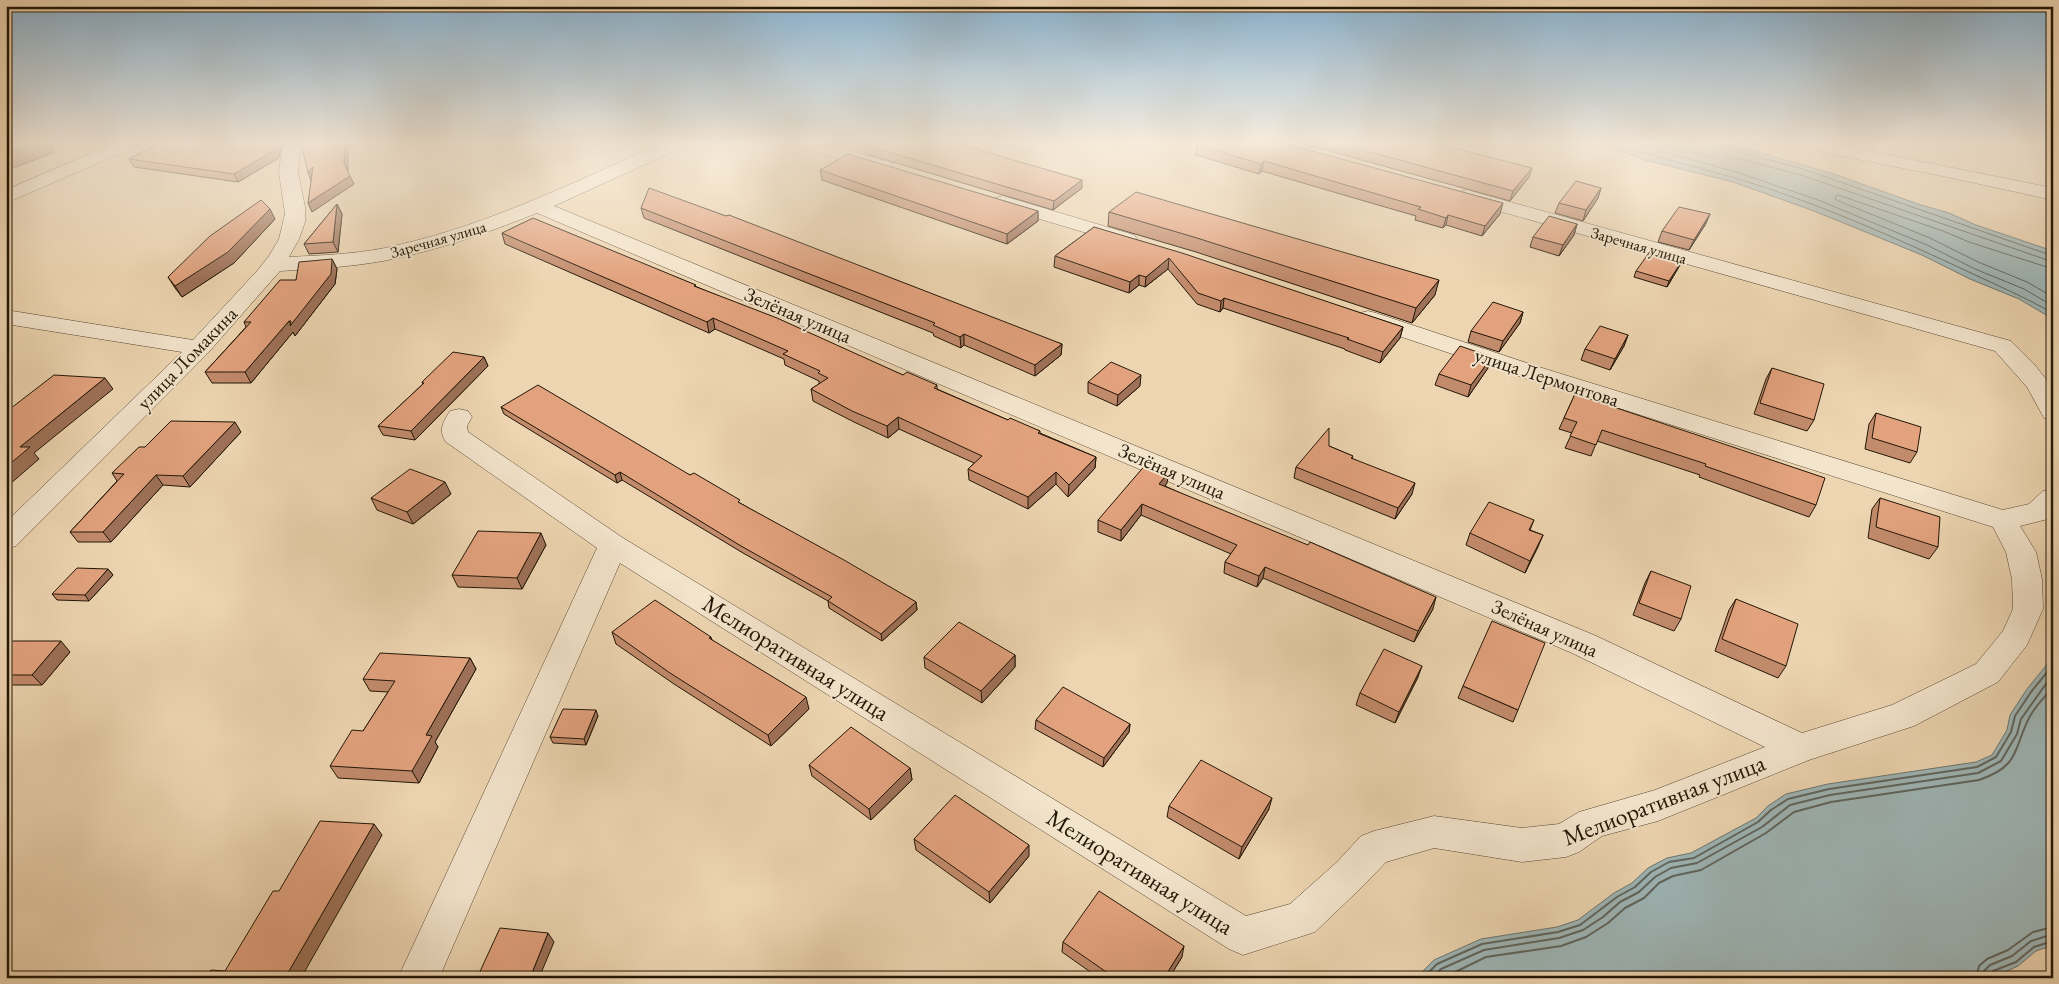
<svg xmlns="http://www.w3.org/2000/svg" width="2059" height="984" font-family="'EB Garamond',serif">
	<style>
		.water { fill: #9eb6b7; stroke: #6c7670 }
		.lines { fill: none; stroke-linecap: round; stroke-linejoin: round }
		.shore-far1 { stroke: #60665e; stroke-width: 1 }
		.shore { stroke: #60665e; stroke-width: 2 }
		.minor-casing { stroke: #554631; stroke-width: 1 }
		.tertiary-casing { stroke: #554631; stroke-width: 1 }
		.minor { fill: #f3e4cc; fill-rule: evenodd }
		.tertiary { fill: #f3e4cc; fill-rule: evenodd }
		.wall { fill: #c28b6c; stroke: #221606 }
		.shaded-wall { fill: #9e7158; stroke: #221606 }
		.building { fill: #e2a27e; stroke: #221606 }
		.labels { text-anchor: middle; stroke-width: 4; stroke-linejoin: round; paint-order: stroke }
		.far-street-label { font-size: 16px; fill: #221606; stroke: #f3e4cc }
		.street-label { font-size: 20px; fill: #221606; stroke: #f3e4cc }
		.near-street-label { font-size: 24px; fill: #221606; stroke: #f3e4cc }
	</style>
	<rect width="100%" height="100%" fill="#edd5b1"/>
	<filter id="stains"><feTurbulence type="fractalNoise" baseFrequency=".004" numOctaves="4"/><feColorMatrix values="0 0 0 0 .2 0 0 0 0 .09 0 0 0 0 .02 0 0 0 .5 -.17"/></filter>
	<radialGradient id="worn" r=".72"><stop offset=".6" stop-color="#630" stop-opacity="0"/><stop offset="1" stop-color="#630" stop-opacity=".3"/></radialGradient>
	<path class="water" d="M1600,143H1726L1831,173L1918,204L1949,213L1976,225L2053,251V319L2019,299L1970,279L1922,255L1814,211L1733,182L1645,160Z
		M2053,657V945L2036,951L2018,966L1992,978H1416L1434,960L1481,939L1557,927L1578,920L1614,893L1632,883L1648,868L1667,858L1691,853L1756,818L1768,806L1786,794L1828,784L1976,762L1992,755L2007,730L2010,715L2027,689Z"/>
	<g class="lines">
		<path class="shore-far1" d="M1614,143C1654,157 1694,166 1735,178C1816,202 1894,237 1971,273C1999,286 2026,298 2053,313
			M1632,143L1736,172L1818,200L1927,245L1975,269L2024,289L2053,306
			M1653,143L1714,157L1716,155L1713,143
			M1721,143L1723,152L1732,157L1801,175L2053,262
			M1727,143L1729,148L1735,151L1803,169L2053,256
			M2053,269L1969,242L1943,231L1838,195L1835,197L1836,200L1930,238L1978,262L2027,282L2053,297"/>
		<path class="shore" d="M1423,978L1437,964L1482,944L1558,932L1580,925L1617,897L1635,887L1651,872L1669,862L1694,858L1758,822L1771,810L1788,799L1829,789L1977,767L1996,757L2011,732L2015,716L2031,692L2053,665
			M1432,978L1441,969L1484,950L1559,938L1583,930L1603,917L1620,902L1639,892L1655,877L1671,868L1697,863L1762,827L1790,805L1830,795L1978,773L2001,761L2017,734L2021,719L2053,674
			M1443,978L1486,957L1561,946L1586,937L1608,923L1625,908L1644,898L1659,883L1673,876L1701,870L1766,833L1794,812L1831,802L1979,780C2020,766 2013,750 2029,718C2035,706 2045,697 2053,687
			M1976,978L1979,966L1987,959L2008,950L2033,932L2053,927
			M1983,978L1984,971L1990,965L2012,956L2031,941L2053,934
			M1989,978L1993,971L2016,962L2034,947L2053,941"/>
		<g class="minor-casing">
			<path id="minor" d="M283,143H301L298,172L305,207V222L299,239L289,257C326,255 363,254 398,245C491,224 576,181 663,143H686L683,147L554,206L1594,635L1802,733L1892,705L1976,664L2003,631L2013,609L2012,579L2006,552L1993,527L1521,377L1360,323L1357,318L1360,313L1368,311L1376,313L1539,367L2003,510L2029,504L2043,491L2053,489V514L2048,519L2020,526L2036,552L2042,579L2043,609L2027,645L1998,682L1914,726L1809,760L1658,821L1602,836L1579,852L1566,857L1522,862L1434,848L1386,862L1363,886L1315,932L1243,955L1229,949L620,563L439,978H398L597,548L446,442C438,430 443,422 450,411L459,409L468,411L472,417L467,426L468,432L623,538L1246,916L1290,904L1337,862L1361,836L1374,831L1434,816L1522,828L1559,824L1579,812L1655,790L1765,747L1572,653L537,213C487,233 436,251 383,261C349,267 314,269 280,271L208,353L16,546L6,549V522L182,352L6,324V310L193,340L257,271L269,256L279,239L285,214L279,172Z
				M796,143H823L890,162L892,166L890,170L883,172L799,147Z
				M1800,143H1829L2053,188V200L1938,175L1836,155L1803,147Z
				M1467,190L2011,341L2034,364L2053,388V420L2044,418L2027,387L1995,351L1460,200L1457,196L1460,192Z
				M1003,196L1134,235L1137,239L1134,243L1127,245L996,206L993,202L996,198Z"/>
		</g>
		<g class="tertiary-casing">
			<path id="tertiary" d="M115,143H138L135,147L6,203V190Z"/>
		</g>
		<use href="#minor" class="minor"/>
		<use href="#tertiary" class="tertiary"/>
	</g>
	<path class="wall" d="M160,143H282L279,158L238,182L134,167L129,159Z
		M1197,143H1283L1500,214L1482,236L1446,225L1443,228L1415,220L1416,216L1354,198L1262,171L1259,174L1196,155Z
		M1300,143H1434L1529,177L1510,201Z
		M1835,143H1849L1848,145Z
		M865,145L1082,188L1053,210L866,154Z
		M820,170L1038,211V221L1007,244L822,180Z
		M2053,172V187L2050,186L2052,174Z
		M1601,188L1598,198L1583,221L1555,213L1559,203Z
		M2053,195V218L2047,217L2049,201Z
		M337,204L342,214L338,252L309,254L304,244Z
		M641,208L1062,344L1061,355L1035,376L964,345L961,348L934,336L933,333L644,218Z
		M1109,212L1435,295L1412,323L1196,252L1108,226Z
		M1710,214L1705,225L1689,250L1658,242L1662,231Z
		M275,219L234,263L182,297L175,288L168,277Z
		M1577,224L1574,235L1559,256L1530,247L1533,237Z
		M1094,227L1403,327L1400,338L1380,363L1345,350V349L1223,308L1220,312L1197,304L1168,269L1145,287L1139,285L1129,293L1054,267L1055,256Z
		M502,233L697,287L903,375L937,385V389L1008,420L1040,431V433L1096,457L1095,468L1068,497L1056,484L1028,509L969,480L968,469L974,463L899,429L888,438L854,422L813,401L811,389L819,384V381L785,365L784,359L715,329L709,333L505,244Z
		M332,259L337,269L335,284L295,336L293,332L251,383H212L205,372L246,327L244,322L296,280Z
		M1683,259L1680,265L1667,287L1634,277L1636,271Z
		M1523,312L1520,323L1499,352L1468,342L1471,331Z
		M1628,335L1624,346L1610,370L1581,360L1585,349Z
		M484,357L488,366L415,440L383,435L378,426L423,384L422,382Z
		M1492,357L1488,368L1468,397L1435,385L1439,374Z
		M1772,368L1814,420L1807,431L1754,414L1766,379Z
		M1088,382L1140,386L1117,406L1088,393Z
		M1575,394L1816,505L1809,517L1699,477L1700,475L1597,441L1591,456L1565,448L1572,433L1559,429Z
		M501,407L690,475L916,602L917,610L882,641L829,608L828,601L743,553L622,480L617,483L504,414Z
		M1876,413L1917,452L1910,463L1865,449L1869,424Z
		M241,432L190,487L163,485L111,542H78L70,532L117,481L112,473L145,447Z
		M1329,446L1353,456L1352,458L1412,494L1395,519L1294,478L1296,467Z
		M1167,483L1165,486L1433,609L1414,642L1263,578L1257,587L1224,573L1225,562L1231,554L1141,515L1121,541L1098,532V520Z
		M451,494L413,524L377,510L371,498Z
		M1880,498L1938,547L1929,559L1868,538L1872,509Z
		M1534,520L1530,530L1543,535L1525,573L1466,545L1470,533Z
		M546,545L522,589L458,587L452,575Z
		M108,569L113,575L89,601L57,600L52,594Z
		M1651,571L1681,619L1674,631L1633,615L1645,583Z
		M1736,599L1786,666L1778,678L1715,651L1729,610Z
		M612,632L711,637L712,640L809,709L771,746L674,684L616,644Z
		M6,641L70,652L42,685H6Z
		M1015,655V667L982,703L925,668L924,657Z
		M470,658L476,669L435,742L438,747L419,783L338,778L330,766L363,731L388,692L370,691L363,679Z
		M1418,677L1395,723L1356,705L1360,693Z
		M1463,686L1518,710L1513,722L1458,698Z
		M598,716L586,745L553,743L550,737Z
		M1036,720L1130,724L1129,732L1103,767L1035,729Z
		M809,765L910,768L912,780L871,820L812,776Z
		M1169,806L1269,809L1239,859L1167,817Z
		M914,839L1029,856L990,903L916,850Z
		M1063,942L1182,957L1169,978H1099L1062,952Z"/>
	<path class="shaded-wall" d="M34,143H49L55,152L6,171V153Z
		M276,143H282L279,158L238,182L234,174Z
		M345,143H348V171L344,163Z
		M1264,161L1262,171L1259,174L1261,164Z
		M313,167L311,181L308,172Z
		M1532,168L1529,177L1510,201L1513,191Z
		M350,176L354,184L312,212L308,203Z
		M1082,180V188L1053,210L1054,201Z
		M1601,188L1598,198L1583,221L1586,210Z
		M1503,203L1500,214L1482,236L1485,226Z
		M337,204L342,214L338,252L333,242Z
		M270,209L275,219L234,263L182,297L175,286Z
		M1038,211V221L1007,244V234Z
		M1710,214L1705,225L1689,250L1694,240Z
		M1448,215L1446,225L1443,228L1446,218Z
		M1577,224L1574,235L1559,256L1563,245Z
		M1169,258L1168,269L1145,287L1146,277Z
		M332,259L337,269L335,284L295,336L293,332L251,383L245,372L289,321L291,325Z
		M1683,259L1680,265L1667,287L1669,281Z
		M1139,275V285L1129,293L1130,282Z
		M1439,280L1435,295L1412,323L1416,308Z
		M1224,298L1223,308L1220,312L1221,301Z
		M1523,312L1520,323L1499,352L1503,341Z
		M713,318L715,329L709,333L707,322Z
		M1403,327L1400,338L1380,363L1383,352Z
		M964,334V345L961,348L960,337Z
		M1628,335L1624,346L1610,370L1615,359Z
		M1062,344L1061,355L1035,376V365Z
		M484,357L488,366L415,440L411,431Z
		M1492,357L1488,368L1468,397L1471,385Z
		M1141,375L1140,386L1117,406L1118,395Z
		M105,378L113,389L34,453L39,459L10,484L6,480V467L20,447Z
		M898,417L899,429L888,438L887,426Z
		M235,422L241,432L190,487L183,476Z
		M1096,457L1095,468L1068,497L1069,485Z
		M620,472L622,480L617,483L615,475Z
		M1056,472V484L1028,509V497Z
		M1169,472L1167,483L1158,495L1159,484Z
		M156,475L163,485L111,542L103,532Z
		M445,482L451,494L413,524L407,512Z
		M1415,483L1412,494L1395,519L1398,508Z
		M1142,504L1141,515L1121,541V530Z
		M541,533L546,545L522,589L517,578Z
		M1543,535L1538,547L1525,573L1530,561Z
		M1265,567L1263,578L1257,587L1259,576Z
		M108,569L113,575L89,601L85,595Z
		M1436,597L1433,609L1414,642L1418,631Z
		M916,602L917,610L882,641L881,634Z
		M61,641L70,652L42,685L32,675Z
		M1015,655V667L982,703L981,691Z
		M470,658L476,669L435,742L438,747L419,783L412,771L426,735Z
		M1422,666L1418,677L1395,723L1399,712Z
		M806,697L809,709L771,746L768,735Z
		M596,710L598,716L586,745L584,739Z
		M1130,724L1129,732L1103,767L1104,758Z
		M910,768L912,780L871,820L869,809Z
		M1272,798L1269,809L1239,859L1242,847Z
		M374,824L382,835L301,978H285Z
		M1029,845V856L990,903L989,892Z
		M548,933L554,942L539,978H530Z
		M1184,946L1182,957L1169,978H1164Z"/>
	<path class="building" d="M6,143H34L6,153Z
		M160,143H276L275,150L234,174L129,159Z
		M301,143H345L344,163L350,176L308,203L313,167L308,172Z
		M869,143H955L1082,180L1054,201L865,145Z
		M1201,143H1283L1503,203L1485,226L1448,215L1446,218L1418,209L1421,207L1356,188L1264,161L1261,164L1197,145Z
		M1337,143H1434L1532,168L1513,191Z
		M848,154L1038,211L1007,234L820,170Z
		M1576,181L1601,188L1586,210L1559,203Z
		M649,188L726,216L729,215L1062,344L1035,365L964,334L960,337L933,325L935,323L641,208Z
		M1136,192L1439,280L1416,308L1197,238L1109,212Z
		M261,200L270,209L228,252L175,286L168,277L210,236Z
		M337,204L333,242L304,244Z
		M1679,207L1710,214L1694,240L1662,231Z
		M1549,216L1577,224L1563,245L1533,237Z
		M533,218L696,285L694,286L777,318L903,375L907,372L937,385L934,388L1008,420L1010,418L1040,431L1038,433L1096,457L1069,485L1056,472L1028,497L968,469L982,456L898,417L887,426L852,411L811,389L828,378L818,373L820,371L783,354L788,351L713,318L707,322L502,233Z
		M1094,227L1182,253L1403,327L1383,352L1347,339L1349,338L1224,298L1221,301L1198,293L1169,258L1146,277L1139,275L1130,282L1055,256Z
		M1651,250L1683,259L1669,281L1636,271Z
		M332,259L331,274L290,326L291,321H289L245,372H205L251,322H244L280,280H296L299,262Z
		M1493,302L1523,312L1503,341L1471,331Z
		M1600,326L1628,335L1615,359L1585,349Z
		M1460,346L1492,357L1471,385L1439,374Z
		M453,352L484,357L411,431L378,426L424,383L422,382Z
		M1111,362L1141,375L1118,395L1088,382Z
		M1772,368L1824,384L1814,420L1760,403Z
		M54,375L105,378L20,447H30L6,467V412Z
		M538,385L690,475L694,473L740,500L738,502L844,560L916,602L881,634L828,601L832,597L741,546L620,472L615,475L501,407Z
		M1575,394L1825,478L1816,505L1705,466L1706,464L1602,430L1596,445L1570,436L1577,422L1564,418Z
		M1876,413L1921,427L1917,452L1872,438Z
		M171,421L235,422L183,476L156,475L103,532H70L124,474L112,473L139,447H145Z
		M1329,428V446L1353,456L1351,458L1415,483L1398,508L1296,467Z
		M1147,463L1169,472L1159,484L1308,545L1310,542L1436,597L1418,631L1265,567L1259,576L1225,562L1237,545L1142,504L1121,530L1098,520Z
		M410,469L445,482L407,512L371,498Z
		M1880,498L1940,517L1938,547L1876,527Z
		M1489,502L1534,520L1529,530L1543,535L1530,561L1470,533Z
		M478,531L541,533L517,578L452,575Z
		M77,568L108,569L85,595L52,594Z
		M1651,571L1691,586L1681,619L1639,603Z
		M1736,599L1798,624L1786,666L1722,639Z
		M655,600L711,637L709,638L806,697L768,735L670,673L612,632Z
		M1492,621L1545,643L1518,710L1463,686Z
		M959,622L1015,655L981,691L924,657Z
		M6,641H61L32,675H6Z
		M1384,649L1422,666L1399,712L1360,693Z
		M380,653L470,658L426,735L432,736L412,771L330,766L352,730L363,731L395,681L363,679Z
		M1063,687L1130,724L1104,758L1036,720Z
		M563,709L596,710L584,739L550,737Z
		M851,727L910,768L869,809L809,765Z
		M1201,760L1272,798L1242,847L1169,806Z
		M955,795L1029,845L989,892L914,839Z
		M320,821L374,824L285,978H206L211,970L225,971L273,891H279Z
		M1099,891L1184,946L1164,978H1115L1063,942Z
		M500,928L548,933L530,978H477Z"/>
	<linearGradient id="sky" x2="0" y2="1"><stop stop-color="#8ab5d4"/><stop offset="0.51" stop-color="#f7ecdc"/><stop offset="1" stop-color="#f7ecdc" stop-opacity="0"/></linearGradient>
	<rect width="2059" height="280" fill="url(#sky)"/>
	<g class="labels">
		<g class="far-street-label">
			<text transform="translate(438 239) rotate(-16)" y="6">Заречная улица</text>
			<text transform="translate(1639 245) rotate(16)" y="6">Заречная улица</text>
		</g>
		<g class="street-label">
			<text transform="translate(798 315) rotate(23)" y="7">Зелёная улица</text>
			<text transform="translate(187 358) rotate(-46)" y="7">улица Ломакина</text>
			<text transform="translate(1547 377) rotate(18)" y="7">улица Лермонтова</text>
			<text transform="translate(1172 471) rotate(23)" y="7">Зелёная улица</text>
			<text transform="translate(1545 628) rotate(24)" y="7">Зелёная улица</text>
		</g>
		<g class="near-street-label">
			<text transform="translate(796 658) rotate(32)" y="8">Мелиоративная улица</text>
			<text transform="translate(1664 800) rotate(-21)" y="8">Мелиоративная улица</text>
			<text transform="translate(1140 872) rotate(32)" y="8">Мелиоративная улица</text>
		</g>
	</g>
	<rect width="2059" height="984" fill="none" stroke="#edd5b1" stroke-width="25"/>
	<rect x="8" y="8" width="2044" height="969" fill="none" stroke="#221606" stroke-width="2.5"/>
	<rect x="12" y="12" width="2034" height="959" fill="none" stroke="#221606"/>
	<rect width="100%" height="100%" filter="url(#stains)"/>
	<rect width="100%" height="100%" fill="url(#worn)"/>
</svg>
